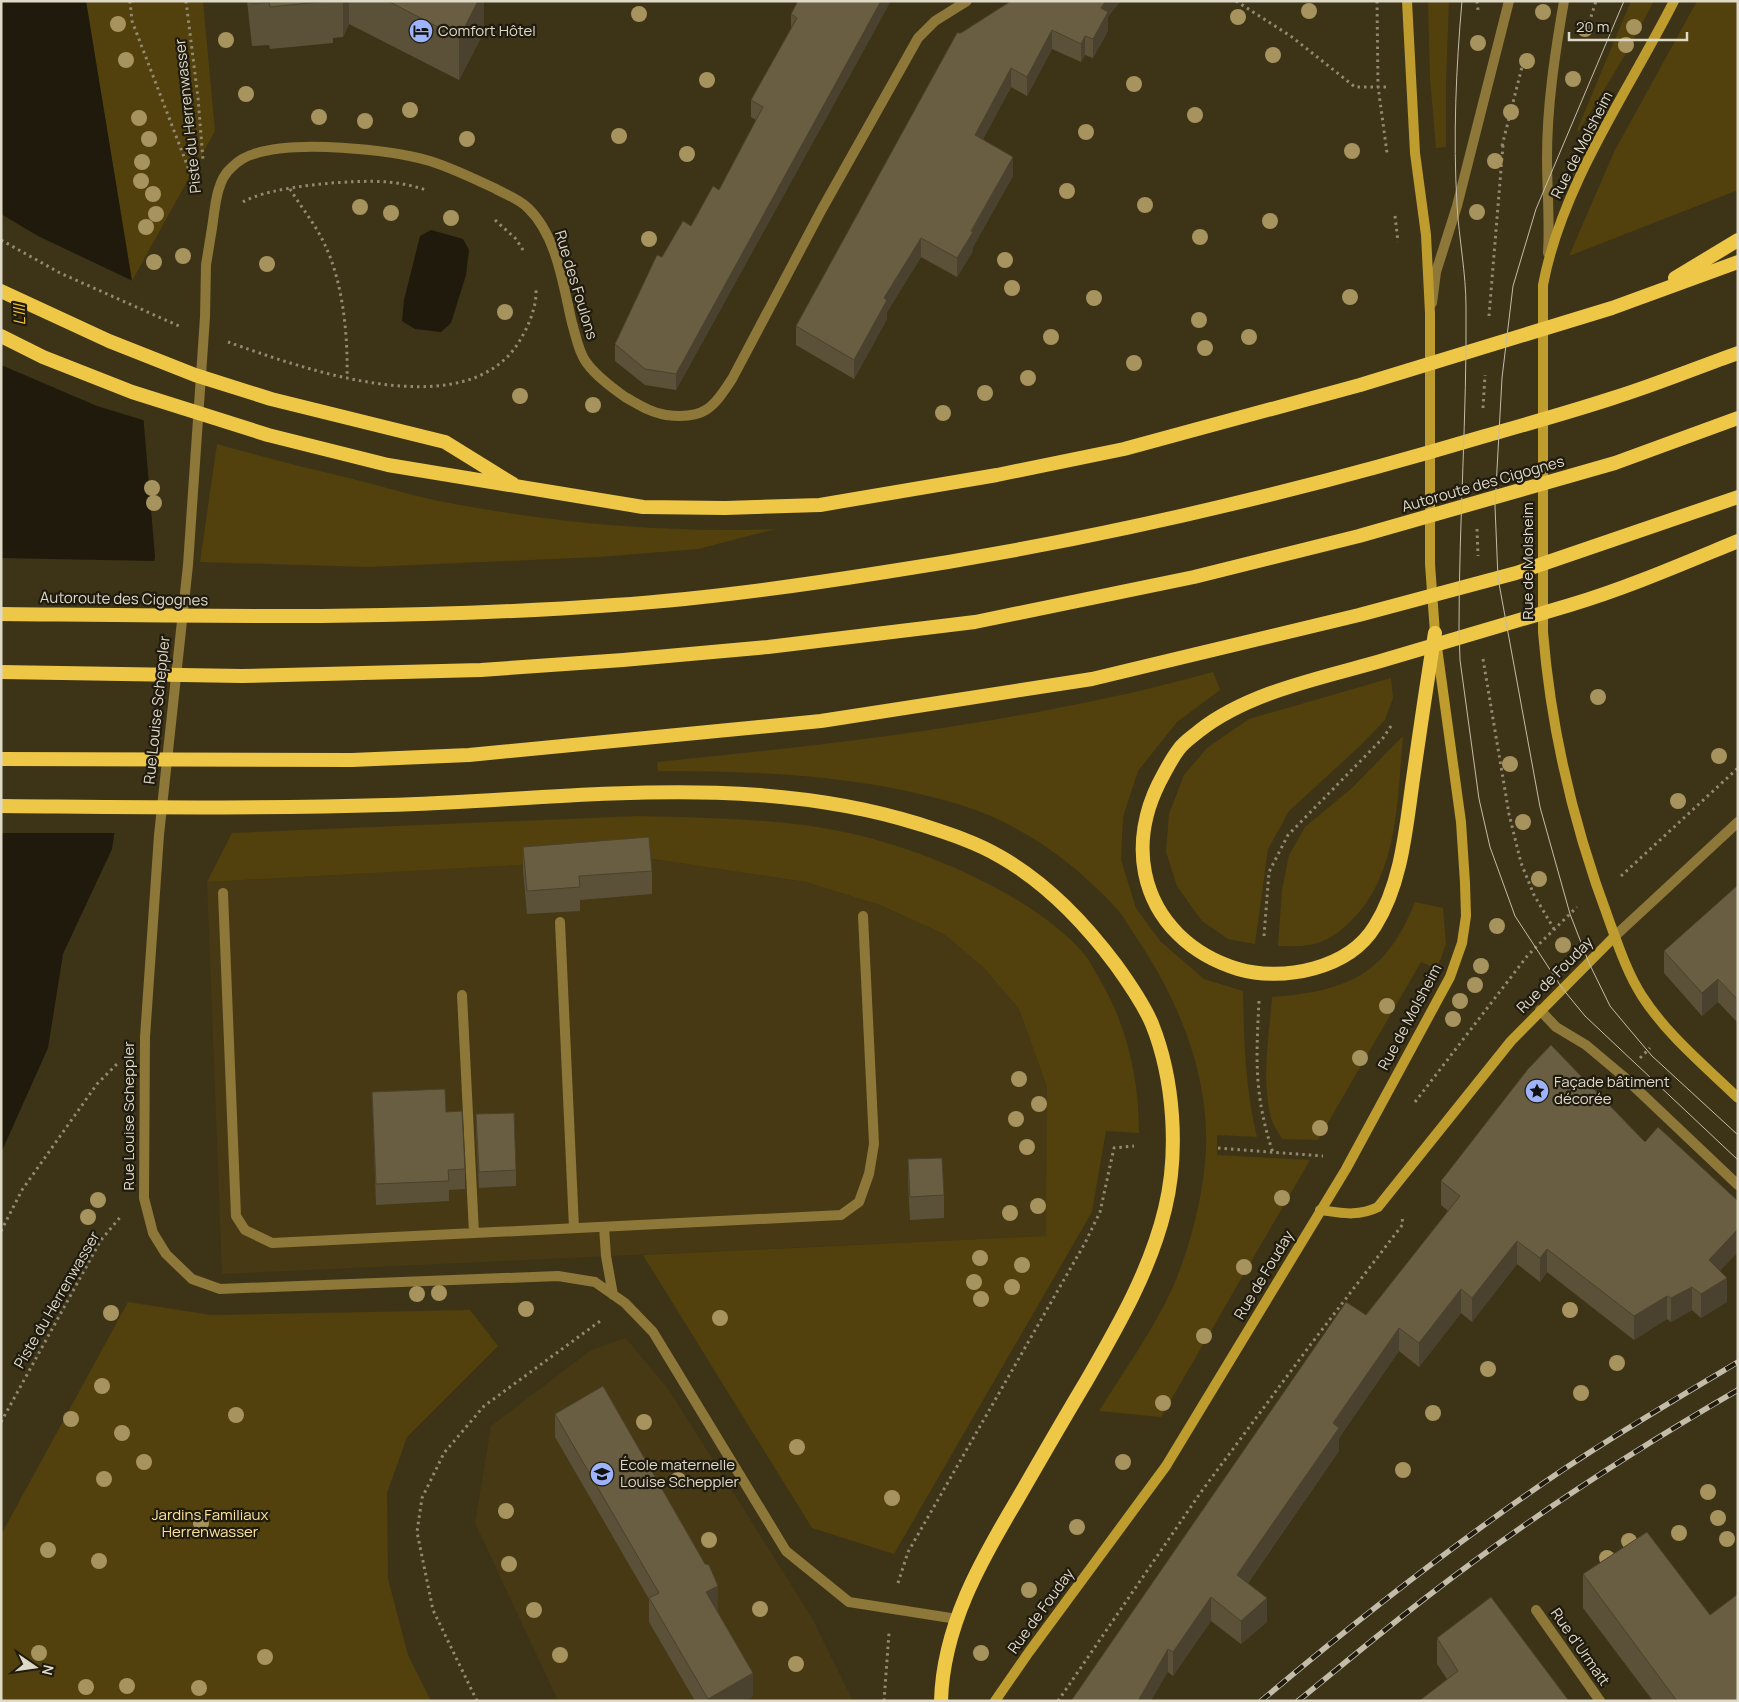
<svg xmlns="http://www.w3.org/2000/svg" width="1739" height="1702" font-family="Manrope,sans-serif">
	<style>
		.built { fill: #463914 }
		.green { fill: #52410d }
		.water { fill: #1f1a0c }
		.pier { fill: #3d3317 }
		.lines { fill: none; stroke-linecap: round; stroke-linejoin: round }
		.path { stroke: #918973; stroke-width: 3; stroke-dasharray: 2.5 4; stroke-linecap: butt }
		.service { stroke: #8d7739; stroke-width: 10 }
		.minor { stroke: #8d7739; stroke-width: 10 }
		.secondary { stroke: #bf9c2e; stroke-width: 10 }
		.trunk { stroke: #eec746; stroke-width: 14 }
		.tram { stroke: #c3bca9; stroke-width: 1 }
		.rail-casing { stroke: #c3bca9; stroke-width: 5.5 }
		.rail { stroke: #201b0f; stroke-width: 4; stroke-dasharray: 11; stroke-linecap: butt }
		.tree { fill: #a6935e }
		.wall { fill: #5a5138 }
		.shaded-wall { fill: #4a422e }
		.building { fill: #695e41; stroke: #4a422e }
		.labels { text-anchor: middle; stroke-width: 4.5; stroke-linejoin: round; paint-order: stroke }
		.poi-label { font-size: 15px; fill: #dfd9c8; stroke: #201b0f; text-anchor: start }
		.street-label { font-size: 15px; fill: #dfd9c8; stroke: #201b0f }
		.park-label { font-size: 15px; fill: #fce299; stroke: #201b0f }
		.water-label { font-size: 16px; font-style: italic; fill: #f0c22c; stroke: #201b0f }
	</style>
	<rect width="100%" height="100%" fill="#3d3317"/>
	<path class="built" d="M647,858L806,882L880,905L944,934L983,967L1019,1009L1047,1087V1236L222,1274L207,882Z
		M626,1338L669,1390L812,1618L853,1701H558L475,1523L491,1426L591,1350Z"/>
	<path class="green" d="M86,1H203L215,131L132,281Z
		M1428,1H1449L1446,81V147L1436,148L1430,78Z
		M1631,1H1654L1628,50L1579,131L1577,130Z
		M1697,1H1738V190L1569,256L1614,152Z
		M217,444C262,457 307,468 353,479C388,488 424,499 460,505C565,524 669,533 776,529L698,549L598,557L368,567L200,562Z
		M1213,672L1220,690L1177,722L1138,771L1123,817L1121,860L1136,908L1160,941L1204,979L1243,991C1244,1040 1245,1088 1257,1137L1217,1135V1155L1310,1160L1161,1417L1099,1411C1124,1371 1152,1332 1172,1289C1189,1251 1201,1204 1205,1163C1213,1082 1180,1002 1136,937C1129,927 1123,915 1115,907C1075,863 1021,824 964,806C865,775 761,771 658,771L657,762C808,747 959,730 1107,698C1143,691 1178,681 1213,672Z
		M1391,678L1393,698L1385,720L1361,745L1289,811L1268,849L1255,944L1228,939L1202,921L1177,886L1166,852L1169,814L1184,775L1207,748L1249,719Z
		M1403,736C1397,799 1399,874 1351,921C1340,932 1325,943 1309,945C1299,947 1288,946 1278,946L1282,890L1289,855L1305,827L1352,788Z
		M638,816C708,818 780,818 849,833C923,849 1036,896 1085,955C1090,961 1094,970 1099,978C1127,1025 1139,1078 1139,1133L1106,1131L1092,1212L894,1554L812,1528L643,1255L1046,1236L1047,1087L1019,1009L983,967L944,934L880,905L806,882L647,858L207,882L232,833Z
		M1415,902L1443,908L1446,944L1437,969L1421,962L1318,1140L1282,1139C1279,1133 1273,1125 1271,1118C1261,1079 1269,1037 1272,997C1348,991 1386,975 1415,902Z
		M128,1302L211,1315L470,1310L498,1346L407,1437L387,1493L388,1579L408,1655L431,1701H1V1535Z"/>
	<path class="water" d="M1,1H86L132,281L155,557L112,849L63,954L48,1048L1,1153Z
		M431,230L463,239L469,250L466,275L451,323L441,332L415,329L402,321L404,300L420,236Z"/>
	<path class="pier" d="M1,214L38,236L135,282L146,421L97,406L1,365Z
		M1,558L156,561L117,833H1Z"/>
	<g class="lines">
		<path class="path" d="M130,1L132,21L194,183
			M186,1L198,98L203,160
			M1236,1L1292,37L1355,87H1387
			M1377,1L1378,86L1387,153
			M1477,1L1478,10L1481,11
			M1589,23L1596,1
			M1502,146L1523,63
			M290,189C301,207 316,225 325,245C343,283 348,335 347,377
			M243,202C269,186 356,179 388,182C401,183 414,186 426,190
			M1395,216L1398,242
			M495,220L516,239L523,250
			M1,240L60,273L179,326
			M1489,316L1503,145
			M228,342C302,368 465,428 519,342C528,327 537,307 536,289
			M1483,408L1485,375
			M1477,529L1478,556
			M1483,659L1509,814L1521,863L1534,895L1554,929
			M1621,876L1738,768
			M1264,936L1269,872L1288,835L1383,738L1391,726
			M1259,1001C1256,1060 1254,1095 1273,1153
			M1640,1058L1650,1048
			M1415,1102L1528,955L1577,907
			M1218,1148L1323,1156
			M1,1231L22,1190L97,1084L119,1062
			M1,1422L101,1240L122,1215
			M898,1583L908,1552L1085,1243L1100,1212L1114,1148L1134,1146
			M477,1701L433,1610L417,1532L422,1498L444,1453L484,1406L603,1319
			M884,1701L889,1633
			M1058,1701L1201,1492L1311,1344L1403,1224L1402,1218"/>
		<path class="service" d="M212,228L206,265L205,317L188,565L159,835L145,1037L144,1198L153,1233L166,1254L192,1279L220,1289L558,1276L595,1282L625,1303L653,1332L786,1551L849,1602L957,1619
			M1548,253C1550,221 1547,190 1547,158C1547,105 1555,53 1564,1
			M1432,303L1436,272L1457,206L1509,1
			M223,893L236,1216L245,1230L272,1243L841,1215L859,1202L869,1174L874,1144L863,916
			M560,922L574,1228
			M462,995L474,1233
			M1540,1010L1556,1027L1586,1045L1623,1076L1738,1185
			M604,1227L606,1256L613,1295"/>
		<path class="minor" d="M212,228C215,209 216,181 231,168C237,162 246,156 254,154C295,140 388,149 430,161C452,168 475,179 496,189C507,195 519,199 528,208C557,236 563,285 572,323C576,336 578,351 586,362C596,376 611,387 625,397C638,404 651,413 666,415C704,420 713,408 732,379L822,209L918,38L935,21L967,1
			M1615,936L1738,822
			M1536,1610L1600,1701"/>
		<path class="secondary" d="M1674,1C1628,92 1562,184 1543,285V632C1551,731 1575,830 1610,923C1619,948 1628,974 1642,996C1667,1035 1705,1066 1738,1098
			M1320,1210C1341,1213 1358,1217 1378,1207L1511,1041L1615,936
			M995,1701L1029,1652L1166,1466L1346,1169L1450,977L1462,943L1466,916L1465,883L1461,822L1435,633L1430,564V313L1426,235L1415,153L1407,1"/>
		<path class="trunk" d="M1675,278L1738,240
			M1,291L109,341L195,375L271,399L445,442L513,484
			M1,336L43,357L132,392L268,435L388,465L643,507L725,508L820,505L997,475L1124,449L1360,385L1612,308L1738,262
			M1,614C205,616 411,620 614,605C703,599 791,587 879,573C1085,542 1284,496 1485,436C1527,424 1570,412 1613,398C1655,385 1696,368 1738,353
			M1435,633C1427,682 1420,730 1413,779C1406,827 1402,883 1375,926C1349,969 1283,982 1238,969C1192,955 1155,922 1145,873C1139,843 1145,811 1159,783C1165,772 1171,759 1179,749C1184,742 1192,737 1199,731C1250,691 1323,678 1384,660C1446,642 1508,623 1570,605C1627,588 1682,564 1738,541
			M1,672L242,676L481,670L623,660L768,647L975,622L1194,577L1359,536L1615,463L1738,418
			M1,759L352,760L469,755L821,721L1092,679L1359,615L1516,573L1738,497
			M1,806C130,807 259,809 387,805C565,800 746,770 919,824C947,833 976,842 1001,857C1048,884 1084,922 1116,965C1129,983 1143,1003 1152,1024C1174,1079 1179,1152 1165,1209C1150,1271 1118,1326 1087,1380C1063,1420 1040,1460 1017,1500C980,1562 943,1627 941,1701"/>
		<path class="tram" d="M1462,1C1456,69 1453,136 1457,205C1459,239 1466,273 1466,307C1467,414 1459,521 1459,628L1460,660L1479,799L1490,847L1515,916L1562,988L1585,1016L1738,1160
			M1624,1L1536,209L1513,286L1502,378L1495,506L1498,578L1540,807L1570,914L1589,963L1610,1006L1630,1030L1652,1056L1738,1135"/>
		<g class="rail-casing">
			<path id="rail" d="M1261,1701C1358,1619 1459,1540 1564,1469C1621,1431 1679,1397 1738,1362
				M1298,1701C1341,1666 1384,1630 1428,1596C1526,1520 1631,1452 1738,1390"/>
		</g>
		<use href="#rail" class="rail"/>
	</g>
	<g class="tree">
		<circle cx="1309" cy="11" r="8"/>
		<circle cx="1543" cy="12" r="8"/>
		<circle cx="639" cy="14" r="8"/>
		<circle cx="1238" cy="17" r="8"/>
		<circle cx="118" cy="24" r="8"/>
		<circle cx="1634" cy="27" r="8"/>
		<circle cx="1585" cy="29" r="8"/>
		<circle cx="226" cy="40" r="8"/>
		<circle cx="1478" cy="43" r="8"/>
		<circle cx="1626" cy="45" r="8"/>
		<circle cx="1273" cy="55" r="8"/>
		<circle cx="126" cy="60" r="8"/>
		<circle cx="1527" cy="61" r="8"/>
		<circle cx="1573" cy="79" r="8"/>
		<circle cx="707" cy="80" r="8"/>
		<circle cx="1134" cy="84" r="8"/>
		<circle cx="246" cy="94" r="8"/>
		<circle cx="410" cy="110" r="8"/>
		<circle cx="1511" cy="112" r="8"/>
		<circle cx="1195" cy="115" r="8"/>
		<circle cx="319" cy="117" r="8"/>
		<circle cx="139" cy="118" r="8"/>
		<circle cx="365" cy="121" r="8"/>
		<circle cx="1086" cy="132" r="8"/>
		<circle cx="619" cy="136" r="8"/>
		<circle cx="149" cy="139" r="8"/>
		<circle cx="467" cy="139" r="8"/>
		<circle cx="1352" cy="151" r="8"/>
		<circle cx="687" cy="154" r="8"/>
		<circle cx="1495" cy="161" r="8"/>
		<circle cx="142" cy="162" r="8"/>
		<circle cx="141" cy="181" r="8"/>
		<circle cx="1067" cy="191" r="8"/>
		<circle cx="153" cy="194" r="8"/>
		<circle cx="1145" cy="205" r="8"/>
		<circle cx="360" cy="207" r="8"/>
		<circle cx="1477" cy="212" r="8"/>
		<circle cx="391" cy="213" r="8"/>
		<circle cx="156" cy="214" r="8"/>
		<circle cx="451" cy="218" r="8"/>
		<circle cx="1270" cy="221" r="8"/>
		<circle cx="146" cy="227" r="8"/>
		<circle cx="1200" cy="237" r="8"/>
		<circle cx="649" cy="239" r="8"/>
		<circle cx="183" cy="256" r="8"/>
		<circle cx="1005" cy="260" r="8"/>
		<circle cx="154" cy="262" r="8"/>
		<circle cx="267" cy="264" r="8"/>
		<circle cx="1012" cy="288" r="8"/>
		<circle cx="1350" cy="297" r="8"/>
		<circle cx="1094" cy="298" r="8"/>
		<circle cx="505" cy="312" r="8"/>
		<circle cx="1199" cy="320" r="8"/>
		<circle cx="1051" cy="337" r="8"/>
		<circle cx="1249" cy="337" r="8"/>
		<circle cx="1205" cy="348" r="8"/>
		<circle cx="1134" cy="363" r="8"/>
		<circle cx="1028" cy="378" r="8"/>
		<circle cx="985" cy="393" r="8"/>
		<circle cx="520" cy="396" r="8"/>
		<circle cx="593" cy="405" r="8"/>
		<circle cx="943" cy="413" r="8"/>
		<circle cx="152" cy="488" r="8"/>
		<circle cx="154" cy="503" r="8"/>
		<circle cx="1598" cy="697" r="8"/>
		<circle cx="1719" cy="756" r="8"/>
		<circle cx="1510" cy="764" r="8"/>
		<circle cx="1678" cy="801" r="8"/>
		<circle cx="1523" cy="822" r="8"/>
		<circle cx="1539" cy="879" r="8"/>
		<circle cx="1497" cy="926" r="8"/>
		<circle cx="1563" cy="945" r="8"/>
		<circle cx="1481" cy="966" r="8"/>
		<circle cx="1475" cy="985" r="8"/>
		<circle cx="1460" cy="1001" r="8"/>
		<circle cx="1387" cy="1006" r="8"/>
		<circle cx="1453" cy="1019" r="8"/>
		<circle cx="1360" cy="1058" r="8"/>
		<circle cx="1019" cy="1079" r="8"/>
		<circle cx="1039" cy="1104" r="8"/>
		<circle cx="1016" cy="1119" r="8"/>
		<circle cx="1320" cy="1128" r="8"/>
		<circle cx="1027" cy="1147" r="8"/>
		<circle cx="1282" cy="1198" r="8"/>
		<circle cx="98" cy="1200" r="8"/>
		<circle cx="1038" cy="1206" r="8"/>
		<circle cx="1010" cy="1213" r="8"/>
		<circle cx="88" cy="1217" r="8"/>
		<circle cx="980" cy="1258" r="8"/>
		<circle cx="1022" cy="1265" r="8"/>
		<circle cx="1244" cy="1267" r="8"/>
		<circle cx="974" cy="1282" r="8"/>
		<circle cx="1012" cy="1287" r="8"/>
		<circle cx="439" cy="1293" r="8"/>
		<circle cx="417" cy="1294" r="8"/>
		<circle cx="981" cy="1299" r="8"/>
		<circle cx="526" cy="1309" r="8"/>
		<circle cx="1570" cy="1310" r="8"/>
		<circle cx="111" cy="1313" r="8"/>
		<circle cx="720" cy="1318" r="8"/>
		<circle cx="1204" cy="1336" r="8"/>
		<circle cx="1617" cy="1363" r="8"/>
		<circle cx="1488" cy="1369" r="8"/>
		<circle cx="102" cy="1386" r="8"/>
		<circle cx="1581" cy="1393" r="8"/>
		<circle cx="1163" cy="1403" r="8"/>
		<circle cx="1433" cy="1413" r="8"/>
		<circle cx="236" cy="1415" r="8"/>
		<circle cx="71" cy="1419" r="8"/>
		<circle cx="644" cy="1422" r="8"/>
		<circle cx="122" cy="1433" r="8"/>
		<circle cx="797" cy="1447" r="8"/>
		<circle cx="144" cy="1462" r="8"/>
		<circle cx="1123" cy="1462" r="8"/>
		<circle cx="1403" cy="1470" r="8"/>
		<circle cx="104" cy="1479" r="8"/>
		<circle cx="678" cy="1480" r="8"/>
		<circle cx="1708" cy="1492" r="8"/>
		<circle cx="892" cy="1498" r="8"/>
		<circle cx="506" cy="1511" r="8"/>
		<circle cx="1718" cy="1518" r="8"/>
		<circle cx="201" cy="1523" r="8"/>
		<circle cx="1077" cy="1527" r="8"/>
		<circle cx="1679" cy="1533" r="8"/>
		<circle cx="1727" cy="1539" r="8"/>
		<circle cx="709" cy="1540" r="8"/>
		<circle cx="1629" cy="1541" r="8"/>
		<circle cx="48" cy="1550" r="8"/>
		<circle cx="1607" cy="1558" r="8"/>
		<circle cx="99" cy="1561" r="8"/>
		<circle cx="509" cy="1564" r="8"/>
		<circle cx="1029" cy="1590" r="8"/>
		<circle cx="760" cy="1609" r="8"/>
		<circle cx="534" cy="1610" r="8"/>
		<circle cx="39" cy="1653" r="8"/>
		<circle cx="981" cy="1653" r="8"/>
		<circle cx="560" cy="1655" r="8"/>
		<circle cx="265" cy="1657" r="8"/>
		<circle cx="796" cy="1664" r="8"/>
		<circle cx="127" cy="1686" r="8"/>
		<circle cx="86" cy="1687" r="8"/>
		<circle cx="199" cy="1688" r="8"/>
	</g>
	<path class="wall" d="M247,1H484V32L459,80L349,24L343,37L333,38V43L270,49L269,45L252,46Z
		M791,14L883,15L676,390L645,385L615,361V344L662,257L691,226L719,190L756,120L751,117V100L791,29Z
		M1108,17V31L1093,58L1085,55L1081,62L1052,49L1027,96L1011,87L983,139L1013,176L973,247V251L957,277L921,257L887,312V319L854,379L796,345V326L961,33Z
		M523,847L652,871V894L580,900V911L527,914L523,870Z
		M1738,885V1023L1718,1002L1702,1016L1664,973V951Z
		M372,1092L446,1112L465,1169V1189L449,1190V1201L376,1205Z
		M476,1114L516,1170V1186L479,1188L476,1130Z
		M908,1159L944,1195V1218L910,1220L908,1182Z
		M1441,1181L1720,1271L1727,1302L1701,1318L1692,1310L1671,1322L1667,1319L1634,1340L1547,1272L1540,1282L1517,1264L1472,1322L1461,1313L1419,1367L1399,1351L1339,1438V1451L1248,1583L1267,1622L1241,1644L1211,1621L1173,1676L1168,1672L1071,1701L1366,1315L1448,1211L1441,1205Z
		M555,1414L718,1609L717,1610L753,1696L745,1701H695L649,1622V1599L555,1437Z
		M1583,1574L1710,1615L1738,1701H1653L1583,1608Z
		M1437,1638L1569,1701L1447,1679L1437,1664Z"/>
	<path class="shaded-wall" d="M343,1H349V24L343,37Z
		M478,1H484V32L459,80V38Z
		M881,1H891L676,390V374Z
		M1106,1H1121L1108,17V31L1093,58V39L1101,8Z
		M1052,30V49L1027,96V77Z
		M1085,36V55L1081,62V44Z
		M1011,68V87L975,154V135Z
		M1013,157V176L973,247V251L957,277V258Z
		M921,238V257L887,312V319L854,379V360L884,298Z
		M1718,979V1002L1702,1016V993Z
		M1738,1229V1252L1709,1283V1260Z
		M1517,1241V1264L1472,1322V1298Z
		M1547,1249V1272L1540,1282V1258Z
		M1727,1278V1302L1701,1318V1294Z
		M1692,1287V1310L1671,1322V1298Z
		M1461,1289V1313L1419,1367V1343Z
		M1667,1296V1319L1634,1340V1316Z
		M1399,1328V1351L1339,1438V1451L1237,1598V1575L1333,1423Z
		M718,1586V1609L706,1616V1592Z
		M1211,1597V1621L1173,1676V1652Z
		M1267,1598V1622L1241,1644V1621Z
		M1168,1649V1672L1151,1701H1138Z
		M753,1673V1696L745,1701H708V1699Z"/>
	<path class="building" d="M251,1H329L270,7L269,2L252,4Z
		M388,1H478L459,38Z
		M798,1H881L676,374L645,369L615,344L657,255L662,257L683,221L691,226L713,186L719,190L763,107L751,100L797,18L791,14Z
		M1011,1H1106L1101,8L1108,12L1093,39L1085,36L1081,44L1052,30L1027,77L1011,68L975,135L1013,157L971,231L973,232L957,258L921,238L884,298L887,300L854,360L796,326L957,33H961Z
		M649,837L652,871L579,876L580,887L527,891L523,847Z
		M1738,885V1000L1718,979L1702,993L1664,951Z
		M1551,1045L1645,1142L1658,1127L1738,1201V1229L1709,1260L1727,1278L1701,1294L1692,1287L1671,1298L1667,1296L1634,1316L1547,1249L1540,1258L1517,1241L1472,1298L1461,1289L1419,1343L1399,1328L1333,1423L1339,1428L1237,1575L1267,1598L1241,1621L1211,1597L1173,1652L1168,1649L1138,1701H1071L1346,1302L1366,1315L1460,1196L1441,1181L1528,1069Z
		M445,1089L446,1112L462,1111L465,1169L448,1170L449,1181L376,1184L372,1092Z
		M514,1113L516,1170L479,1172L476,1114Z
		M942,1158L944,1195L910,1197L908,1159Z
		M603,1386L705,1564L709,1565L718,1586L706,1592L753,1673L708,1699L649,1598L659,1593L555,1414Z
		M1647,1532L1710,1615L1738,1594V1701H1677L1583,1574Z
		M1491,1597L1569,1701H1419L1458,1671L1437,1638Z"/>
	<defs>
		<g id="hotel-disc" transform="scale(1.25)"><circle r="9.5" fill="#9db4fd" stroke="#201b0f"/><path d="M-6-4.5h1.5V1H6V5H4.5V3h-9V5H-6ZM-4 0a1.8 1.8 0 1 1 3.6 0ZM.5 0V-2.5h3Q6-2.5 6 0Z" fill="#111"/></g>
		<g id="sight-disc" transform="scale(1.25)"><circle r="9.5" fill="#9db4fd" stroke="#201b0f"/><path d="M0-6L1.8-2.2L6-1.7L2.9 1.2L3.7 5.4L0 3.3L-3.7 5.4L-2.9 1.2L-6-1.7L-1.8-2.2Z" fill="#111"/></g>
		<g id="school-disc" transform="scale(1.25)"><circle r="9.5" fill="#9db4fd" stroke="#201b0f"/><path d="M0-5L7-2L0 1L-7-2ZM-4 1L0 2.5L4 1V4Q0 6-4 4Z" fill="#111"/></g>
	</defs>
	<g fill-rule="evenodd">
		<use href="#hotel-disc" x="421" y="31"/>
		<use href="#sight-disc" x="1537" y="1091"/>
		<use href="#school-disc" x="602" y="1474"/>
	</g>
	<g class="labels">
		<g class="poi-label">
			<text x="438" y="36">Comfort Hôtel</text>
			<text x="1554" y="1087">Façade bâtiment<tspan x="1554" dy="17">décorée</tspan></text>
			<text x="620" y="1470">École maternelle<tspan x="620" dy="17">Louise Scheppler</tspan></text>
		</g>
		<g class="street-label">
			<text transform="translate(188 116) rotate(-96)" y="5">Piste du Herrenwasser</text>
			<text transform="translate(1582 145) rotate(-63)" y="5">Rue de Molsheim</text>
			<text transform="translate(576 285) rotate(73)" y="5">Rue des Foulons</text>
			<text transform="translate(1483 484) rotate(-16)" y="5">Autoroute des Cigognes</text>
			<text transform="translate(1528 561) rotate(-90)" y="5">Rue de Molsheim</text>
			<text transform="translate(124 599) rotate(1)" y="5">Autoroute des Cigognes</text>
			<text transform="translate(157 710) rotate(-84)" y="5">Rue Louise Scheppler</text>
			<text transform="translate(1555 975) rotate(-45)" y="5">Rue de Fouday</text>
			<text transform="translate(1410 1017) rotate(-62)" y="5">Rue de Molsheim</text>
			<text transform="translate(129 1116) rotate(-90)" y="5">Rue Louise Scheppler</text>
			<text transform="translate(1264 1275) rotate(-59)" y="5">Rue de Fouday</text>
			<text transform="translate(57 1300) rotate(-60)" y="5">Piste du Herrenwasser</text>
			<text transform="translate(1041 1611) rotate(-54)" y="5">Rue de Fouday</text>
			<text transform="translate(1580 1647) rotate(55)" y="5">Rue d'Urmatt</text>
		</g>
		<g class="park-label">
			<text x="210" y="1520">Jardins Familiaux<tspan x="210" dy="17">Herrenwasser</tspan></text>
		</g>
		<g class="water-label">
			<text transform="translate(19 315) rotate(-91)" y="6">L'Ill</text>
		</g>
	</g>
	<rect width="1739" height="1702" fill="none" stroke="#dfd9c8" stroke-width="5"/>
	<g transform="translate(35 1667) rotate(103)" stroke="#201b0f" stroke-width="4" paint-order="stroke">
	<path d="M0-4L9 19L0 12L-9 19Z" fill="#dfd9c8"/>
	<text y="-8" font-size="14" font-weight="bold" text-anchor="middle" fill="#dfd9c8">N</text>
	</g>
	<path d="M1569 32v8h118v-8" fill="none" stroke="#dfd9c8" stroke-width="2.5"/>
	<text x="1576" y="32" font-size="15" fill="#dfd9c8" stroke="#201b0f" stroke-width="4" paint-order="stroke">20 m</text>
</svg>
